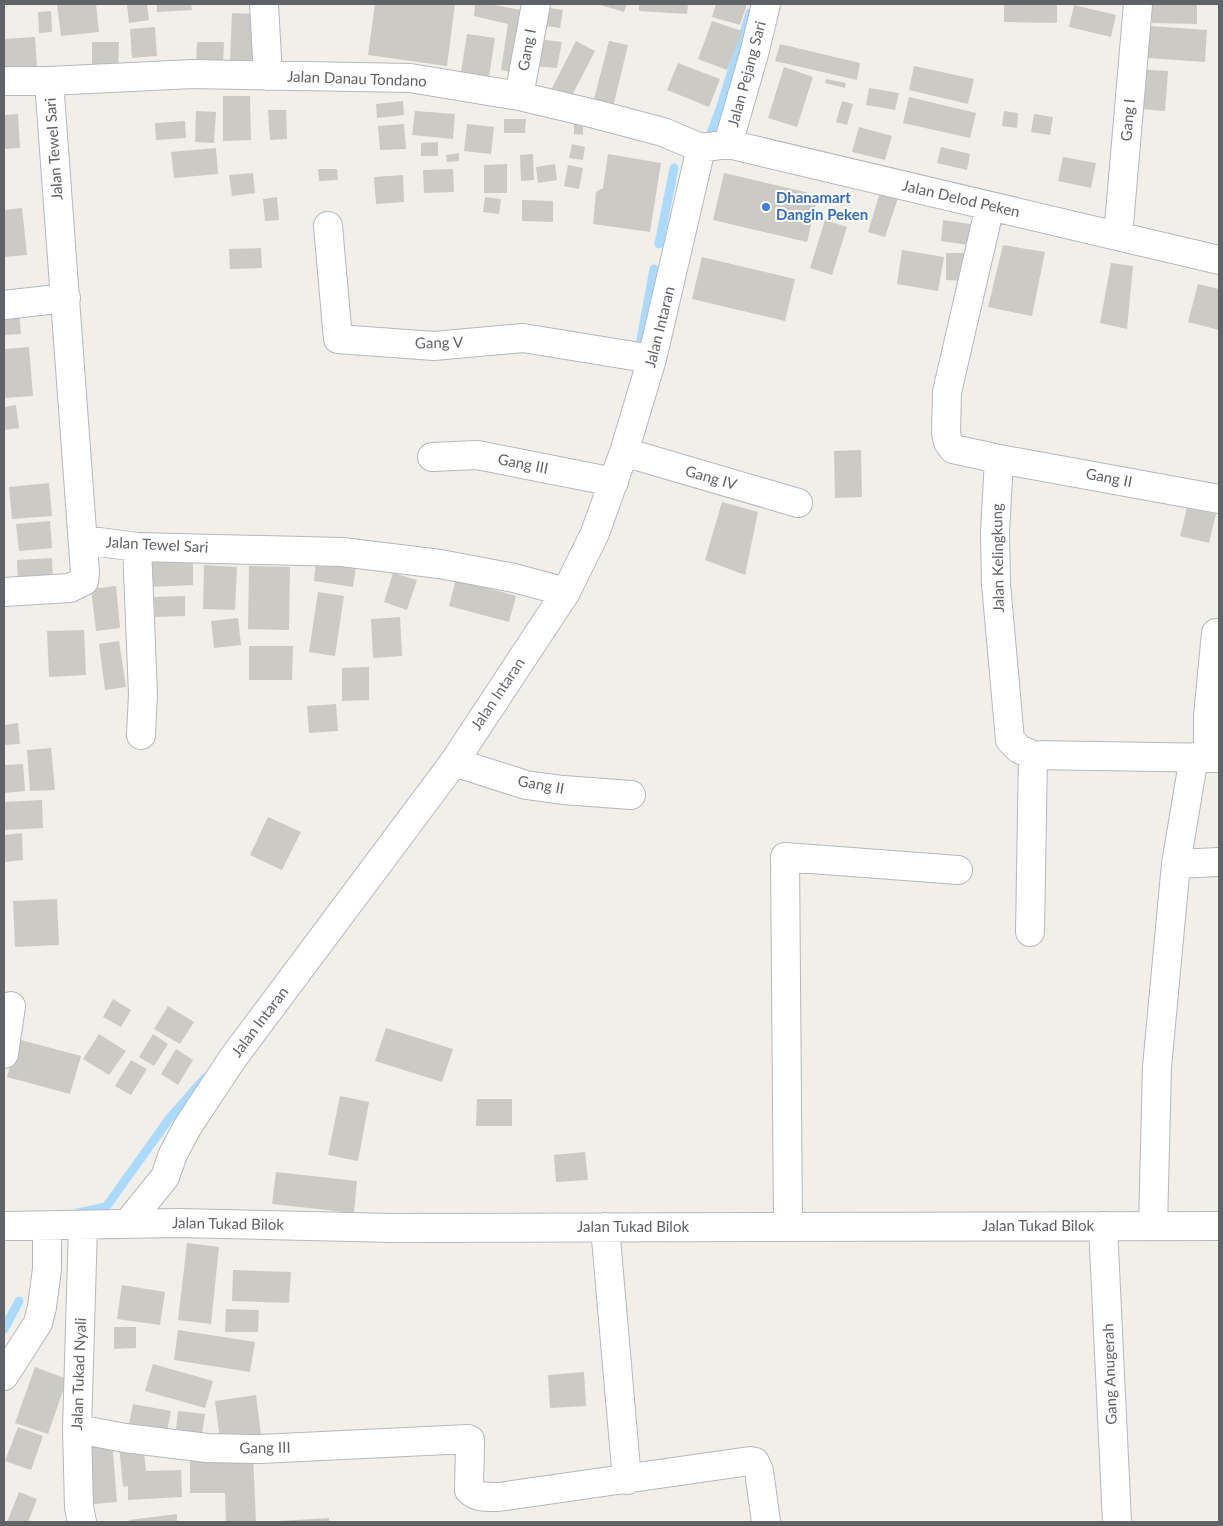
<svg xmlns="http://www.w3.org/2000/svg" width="1223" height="1526" font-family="Lato,sans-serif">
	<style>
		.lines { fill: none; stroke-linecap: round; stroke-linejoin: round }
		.stream { stroke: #aadaff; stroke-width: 9 }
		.building { fill: #cccac5 }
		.minor-casing { stroke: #b5b8bc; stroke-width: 30 }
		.minor { stroke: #fff; stroke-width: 28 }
		.shop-dot { fill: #3f7fe0; stroke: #fff; stroke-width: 2 }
		.labels { text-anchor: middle; stroke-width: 4; stroke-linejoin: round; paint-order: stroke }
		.street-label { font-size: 15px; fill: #5f6368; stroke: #fff }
		.shop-label { font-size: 15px; font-weight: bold; fill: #366cbe; stroke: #fff; text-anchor: start }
	</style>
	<rect width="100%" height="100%" fill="#f1efe8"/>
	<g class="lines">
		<path class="stream" d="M705,141H708L720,109L750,13
			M659,244L674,168
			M639,350L654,269
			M78,1213L106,1207L169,1119L205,1078
			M4,1329L19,1301"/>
	</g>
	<path class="building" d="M57,4H96L99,32L61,36Z
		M127,4H147L149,20L129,23Z
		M157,4H191L192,10L157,12Z
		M375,4H455L447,66L368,55Z
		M475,4H489L526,11L514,73L501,70L508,24L474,16Z
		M597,4H627L624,12Z
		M639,4H688L687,14L639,11Z
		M716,4H747L740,25L712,17Z
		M1004,4H1057V23L1004,22Z
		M1152,4H1197V24L1152,23Z
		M1074,5L1116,15L1111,37L1069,27Z
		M543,7L563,10L560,28L540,25Z
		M51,11L52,32L39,33L38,12Z
		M232,13L255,14L253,62L230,60Z
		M712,21L742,31L727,70L698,59Z
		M1137,25L1207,30L1205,62L1134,57Z
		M155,27L157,56L132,58L130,29Z
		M467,34L495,38L489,77L461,72Z
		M35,37L37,69L4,71V39Z
		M538,39L562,42L557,68L533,66Z
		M576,41L595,51L568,103L549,94Z
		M609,41L628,45L613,107L593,103Z
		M92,42H119L118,74H92Z
		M197,42H224L223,65L196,64Z
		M780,44L860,63L857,80L775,61Z
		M678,63L720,79L709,107L667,90Z
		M914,66L974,79L968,104L909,90Z
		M784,67L813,77L797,127L768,118Z
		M1133,69L1168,71L1165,111L1129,108Z
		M826,79L846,83L845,88L825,83Z
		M869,88L899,93L895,110L866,105Z
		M223,96H250L251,140L223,141Z
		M909,97L976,113L970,138L903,123Z
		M403,101L404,115L377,118L376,104Z
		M842,101L853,104L847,125L836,122Z
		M268,110H286L287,139L270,140Z
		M196,111L216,112L214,143L195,142Z
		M415,111L455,114L453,139L412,135Z
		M1004,111L1018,113L1017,128L1002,126Z
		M18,114L20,148L4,149V115Z
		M1034,114L1053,117L1050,135L1031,132Z
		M504,119H526L525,133H504Z
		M185,121L186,138L156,140L155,123Z
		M404,124L406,149L380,150L378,126Z
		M467,124L494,127L491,154L464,151Z
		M574,124H583V135L574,134Z
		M859,127L892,136L885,160L852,152Z
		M438,142V156H421V143Z
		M572,144L585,147L583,160L569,158Z
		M941,147L970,154L967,170L937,163Z
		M216,148L218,174L174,178L171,152Z
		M459,153V161L447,162L446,155Z
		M533,154L534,180L521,181L520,155Z
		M608,154L661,163L650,232L593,224L596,192L603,188Z
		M1063,157L1096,163L1091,188L1058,181Z
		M507,164V193H484V165Z
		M555,164L557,180L538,183L536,167Z
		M568,165L583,168L579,189L564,186Z
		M318,169H337L338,180L319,181Z
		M453,169L454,192L424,193L423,170Z
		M253,173L255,193L232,196L229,175Z
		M724,173L818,195L807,242L713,220Z
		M403,175L404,202L376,204L374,177Z
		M881,189L899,195L885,237L868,232Z
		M277,197L279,220L265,221L263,199Z
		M485,197L501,199L499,214L483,212Z
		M522,200L553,201V222L522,221Z
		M22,208L27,255L4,257V210Z
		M825,220L847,227L832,275L810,268Z
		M943,220L970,224L968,245L941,241Z
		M1003,245L1045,252L1032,316L988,307Z
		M261,248L262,268L230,269L229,249Z
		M902,250L944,257L938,291L897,284Z
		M946,253H965L964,281L946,280Z
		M702,257L795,279L785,321L692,299Z
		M1111,263L1133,266L1127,329L1100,323Z
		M1198,284L1219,289V330L1188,322Z
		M19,310L21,334L4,335V312Z
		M29,347L33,396L4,398V349Z
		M16,405L19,428L4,430V407Z
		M861,450L862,497L835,498L834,451Z
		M49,483L52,516L12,519L9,487Z
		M722,502L758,512L745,575L705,560Z
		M1187,508L1216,514L1209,543L1180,536Z
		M50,521L52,548L19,551L16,524Z
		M52,558L53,585L18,587L17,560Z
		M193,561V585L150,587L149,562Z
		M316,562L356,567L353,587L314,581Z
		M204,565L237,567L235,610L203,609Z
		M249,566L290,567L289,630L248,629Z
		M393,573L417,580L407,610L384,602Z
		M456,579L516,596L509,622L449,606Z
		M116,586L120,628L96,631L91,589Z
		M318,592L344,596L335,656L309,652Z
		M185,596V616L155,617L154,597Z
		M400,617L402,656L373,658L371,619Z
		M238,618L241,645L214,648L211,621Z
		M84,630L86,675L49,677L47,631Z
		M119,641L126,687L105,690L99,644Z
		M249,646H293L292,680H249Z
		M369,667V700L342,701V668Z
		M336,704L338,731L309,733L307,706Z
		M18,723L20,744L4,745V725Z
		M51,748L55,790L30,791L27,750Z
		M23,764L25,791L4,793V765Z
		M42,800L43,828L4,830V802Z
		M268,817L301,832L282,870L250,855Z
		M22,833L23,860L4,862V835Z
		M57,899L59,945L15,947L13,901Z
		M113,999L131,1010L121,1027L103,1017Z
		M168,1006L194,1022L180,1044L154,1029Z
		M386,1028L453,1049L442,1082L375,1061Z
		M99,1034L126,1051L109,1075L83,1059Z
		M153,1034L168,1044L154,1066L139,1057Z
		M17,1039L81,1056L70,1094L7,1077Z
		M176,1049L193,1060L178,1085L161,1074Z
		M131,1060L147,1069L131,1095L115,1086Z
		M340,1096L369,1102L358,1161L328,1155Z
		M477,1099H512V1126H476Z
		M585,1152L588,1180L556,1182L554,1155Z
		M276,1172L357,1181L354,1213L272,1204Z
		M187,1243L219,1247L211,1324L178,1320Z
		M233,1270L291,1272L289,1303L232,1301Z
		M122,1285L165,1292L160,1325L117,1319Z
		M226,1309L259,1310L258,1332H225Z
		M114,1327H136V1348L114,1349Z
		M178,1330L255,1342L250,1372L174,1360Z
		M153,1364L213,1381L205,1408L145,1391Z
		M35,1367L67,1379L48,1434L15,1423Z
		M584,1372L586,1406L550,1408L548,1375Z
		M256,1395L261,1435L220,1440L215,1401Z
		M133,1404L171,1411L165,1441L127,1433Z
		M178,1411L205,1414L201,1441L175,1438Z
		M18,1427L43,1436L31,1470L5,1461Z
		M112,1440L117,1502L94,1504L89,1442Z
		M143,1443L146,1471L181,1470L182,1497L128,1500V1486L123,1487L119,1445Z
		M253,1454L256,1522H226L225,1493H190V1458Z
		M19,1492L37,1499L28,1522H7Z
		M177,1514V1522H129V1520Z
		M329,1518V1522H280V1521Z"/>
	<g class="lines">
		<g class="minor-casing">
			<path id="minor" d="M264,4L268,76
				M4,81H49L193,74L410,78L519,96L595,114L663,132L701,148
				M519,96L536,4
				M728,144L754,54L766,4
				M701,148L728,144L1219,260
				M990,206L947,392L946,433L948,442L953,449L999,459L995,533L996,584L1010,740L1019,749L1033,755L1219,758
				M328,226L338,339L434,346L523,338L652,359
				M1118,236L1138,4
				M4,305L66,298
				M624,452L798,503
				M432,457L477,455L614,482
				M999,459L1219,499
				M84,540L137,547L342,552L440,564L514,578L566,592
				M137,547L143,694L141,735
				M4,592L70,588L84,581L85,572L49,81
				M1208,758V716L1216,633
				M454,762L526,785L563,790L631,795
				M1176,864L1219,862
				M1030,932L1033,755
				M4,1054L11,1006
				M127,1224L165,1177L173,1154L188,1126L233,1058L454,762L566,592L595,533L624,452L652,359L701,148
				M4,1226L178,1223L394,1228L1219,1226
				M788,1226L785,857L958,870
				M1103,1226L1117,1522
				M1153,1226L1157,1067L1176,864L1194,757
				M605,1227L627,1480
				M4,1376L38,1323L42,1307L47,1269V1226
				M77,1429L125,1438L207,1448L260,1449L468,1439L470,1440V1444L469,1490C476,1498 489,1497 499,1497L750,1461L755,1462L759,1471L766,1522
				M82,1522L79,1507L77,1429L83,1226"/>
		</g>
		<use href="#minor" class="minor"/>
	</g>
	<circle class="shop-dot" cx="766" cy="207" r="5"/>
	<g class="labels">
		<g class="street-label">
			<text transform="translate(527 50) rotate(-80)" y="5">Gang I</text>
			<text transform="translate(747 74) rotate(-75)" y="5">Jalan Pejang Sari</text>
			<text transform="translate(357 79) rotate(2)" y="5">Jalan Danau Tondano</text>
			<text transform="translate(1128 120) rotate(-85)" y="5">Gang I</text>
			<text transform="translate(54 149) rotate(-94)" y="5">Jalan Tewel Sari</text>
			<text transform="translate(961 199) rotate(13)" y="5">Jalan Delod Peken</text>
			<text transform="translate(660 327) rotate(-76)" y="5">Jalan Intaran</text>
			<text transform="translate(439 343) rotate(-1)" y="5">Gang V</text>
			<text transform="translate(523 464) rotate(11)" y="5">Gang III</text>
			<text transform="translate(711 478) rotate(16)" y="5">Gang IV</text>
			<text transform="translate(1109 478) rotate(11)" y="5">Gang II</text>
			<text transform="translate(157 545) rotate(3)" y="5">Jalan Tewel Sari</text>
			<text transform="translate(998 558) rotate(-91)" y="5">Jalan Kelingkung</text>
			<text transform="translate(498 694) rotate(-56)" y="5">Jalan Intaran</text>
			<text transform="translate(541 785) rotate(10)" y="5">Gang II</text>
			<text transform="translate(260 1022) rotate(-53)" y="5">Jalan Intaran</text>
			<text transform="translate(228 1224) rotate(1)" y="5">Jalan Tukad Bilok</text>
			<text x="1038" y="1231">Jalan Tukad Bilok</text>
			<text x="633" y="1232">Jalan Tukad Bilok</text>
			<text transform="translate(79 1374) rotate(-88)" y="5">Jalan Tukad Nyali</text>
			<text transform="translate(1110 1374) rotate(-92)" y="5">Gang Anugerah</text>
			<text transform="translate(265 1448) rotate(-1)" y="5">Gang III</text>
		</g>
		<g class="shop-label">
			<text x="776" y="203">Dhanamart<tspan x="776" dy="17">Dangin Peken</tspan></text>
		</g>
	</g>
	<rect width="1223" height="1526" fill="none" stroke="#5f6368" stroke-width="10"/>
</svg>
